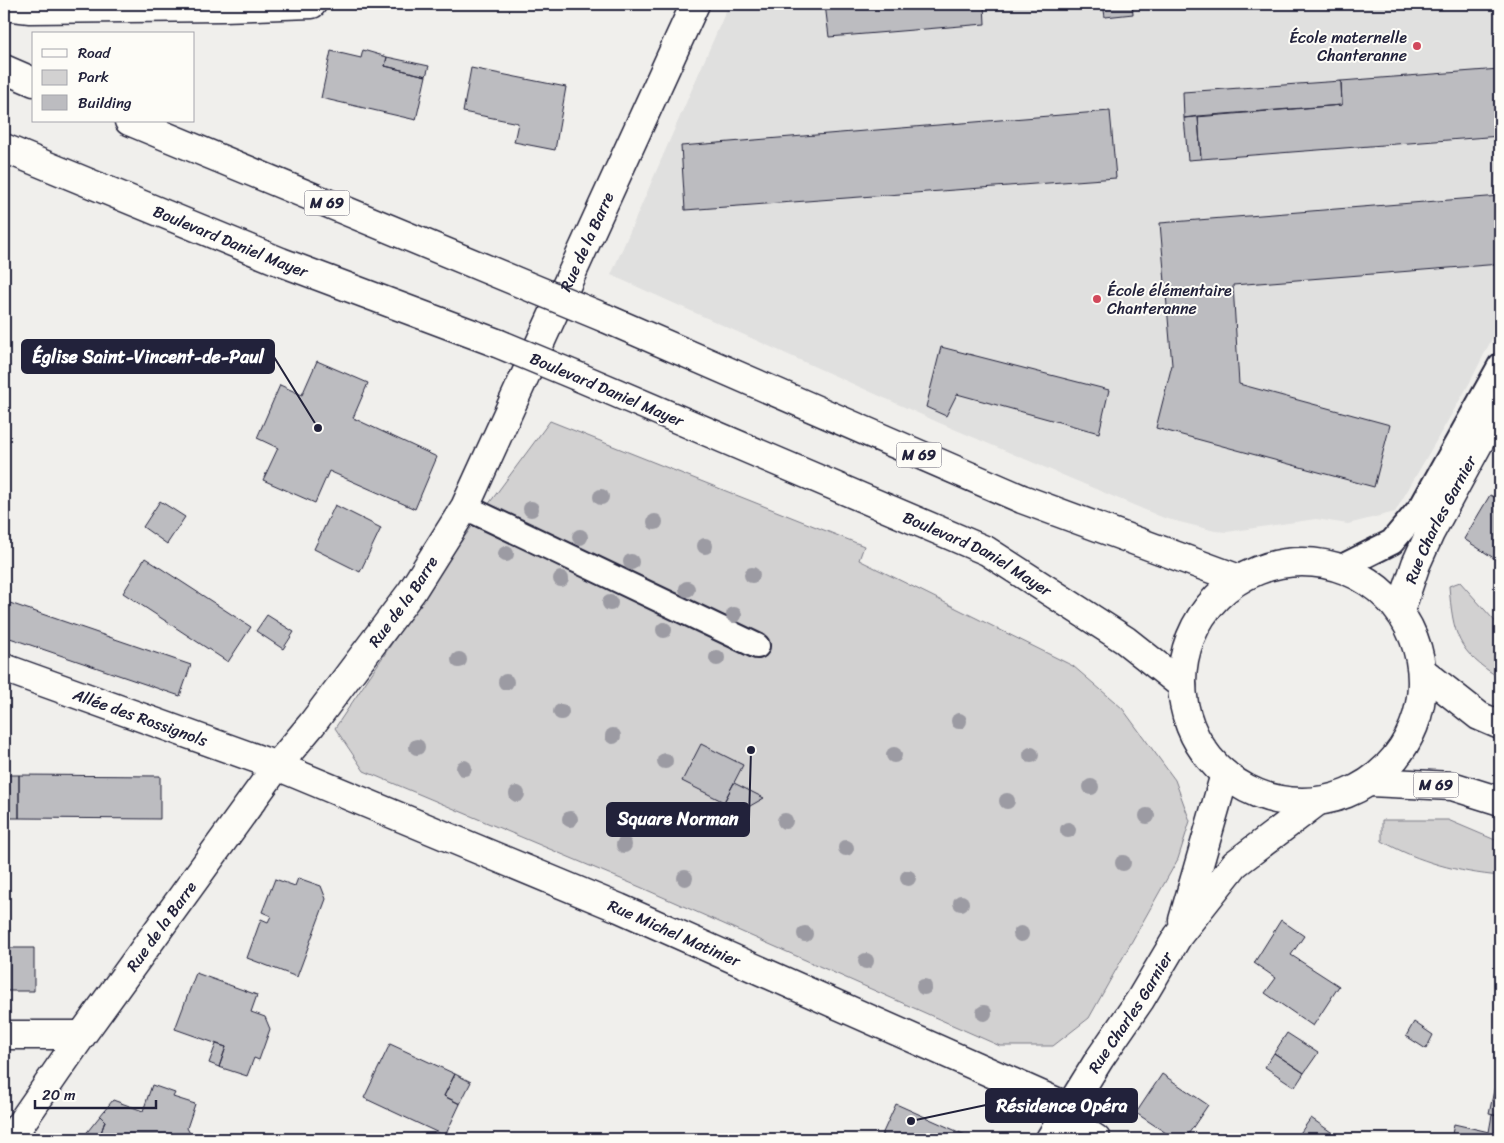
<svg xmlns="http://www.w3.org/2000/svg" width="1504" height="1143" font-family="Sriracha,sans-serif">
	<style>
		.built { fill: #e0e0df }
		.green { fill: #d2d1d1; stroke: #7a7a86 }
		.building { fill: #bcbcc0; stroke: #22223b }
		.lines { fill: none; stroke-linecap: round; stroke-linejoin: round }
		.service-casing { stroke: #22223b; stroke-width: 28 }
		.minor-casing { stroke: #22223b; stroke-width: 31 }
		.primary-casing { stroke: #22223b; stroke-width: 31 }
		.service { stroke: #fdfcf7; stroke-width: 24 }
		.minor { stroke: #fdfcf7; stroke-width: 28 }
		.primary { stroke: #fdfcf7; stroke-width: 28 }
		.primary-bridge-casing { stroke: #22223b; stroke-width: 31; stroke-linecap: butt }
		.primary-bridge { stroke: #fdfcf7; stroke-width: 28 }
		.tree { fill: #9c9ba3 }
		.poi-dot { fill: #d1495b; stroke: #fdfcf7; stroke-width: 2 }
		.labels { text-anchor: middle; stroke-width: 4; stroke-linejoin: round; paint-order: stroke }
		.shield { fill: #fdfcf7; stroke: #646373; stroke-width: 1 }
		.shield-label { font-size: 15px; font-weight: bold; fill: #22223b }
		.poi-label { font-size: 16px; fill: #22223b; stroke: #fdfcf7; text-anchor: end }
		.street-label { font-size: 16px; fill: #22223b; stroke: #fdfcf7 }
		.leader { fill: none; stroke: #22223b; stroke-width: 2 }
		.callout-dot { fill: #22223b; stroke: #fdfcf7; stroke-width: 2 }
		.callout { fill: #22223b; stroke: #22223b; stroke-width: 2 }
		.callout-label { font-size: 18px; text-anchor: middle; font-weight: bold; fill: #fff }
	</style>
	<rect width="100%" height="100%" fill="#f0efec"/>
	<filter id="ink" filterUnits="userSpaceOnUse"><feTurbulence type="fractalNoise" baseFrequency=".02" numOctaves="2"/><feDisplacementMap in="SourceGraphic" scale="10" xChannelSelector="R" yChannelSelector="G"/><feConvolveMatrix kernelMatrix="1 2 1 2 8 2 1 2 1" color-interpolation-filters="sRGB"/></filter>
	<g filter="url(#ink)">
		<path class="built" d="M729,4H1500V323L1469,384L1395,512L1348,524L1316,519L1227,532L1215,531L1164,518L942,424L611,275Z"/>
		<path class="green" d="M550,421L864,546L859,560L1073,666L1122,708L1175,780L1190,821L1178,859L1089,1018L1053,1046H1000L640,887L364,771L335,728L454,551Z
			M1460,582L1500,627V678C1457,652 1453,634 1449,586Z
			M1382,820H1448L1500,842V876C1458,872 1419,862 1382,841Z"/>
		<path class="building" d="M825,4H984L985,24L829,37Z
			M1103,4H1132L1133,14L1105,17Z
			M363,50L387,57L385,66L426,76L416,120L321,98L331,51L361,58Z
			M387,57L429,66L426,76L385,66Z
			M471,68L566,87L555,150L514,142L518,123L463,112Z
			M1500,69V136L1201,159L1198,116L1342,105L1341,81Z
			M1341,81L1342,105L1184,118L1183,92Z
			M1110,111L1116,178L685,210L681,146Z
			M1198,116L1201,159L1188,160L1184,118Z
			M1500,196V264L1233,285L1239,384L1390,425L1374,487L1156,428L1172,365L1160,223Z
			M941,347L1109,390L1099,433L957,394L946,416L926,407Z
			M317,361L368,383L353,418L437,457L415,509L329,471L315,503L263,480L278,448L257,438L280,385L302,395Z
			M1490,495L1500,500V562L1464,539Z
			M160,501L185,517L167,544L143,527Z
			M335,505L381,528L360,572L314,549Z
			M145,558L251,627L228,662L123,593Z
			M4,601L191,665L180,696L4,636Z
			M267,615L294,632L283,649L256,631Z
			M701,744L743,765L724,802L682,781Z
			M4,775H19V818H4Z
			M19,775L160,776V819L19,818Z
			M734,783L764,798L743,810L724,802Z
			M298,878L321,886L326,899L297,977L247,958L261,919L268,922L271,916L262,912L275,879L295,886Z
			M1281,920L1304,936L1291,955L1339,986L1313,1026L1265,993L1276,978L1254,963Z
			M4,948H34V991H4Z
			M196,973L257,995L251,1012L265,1017L270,1029L259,1060L254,1058L247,1076L219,1067L226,1047L175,1029Z
			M1414,1022L1433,1035L1426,1049L1406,1036Z
			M1287,1033L1318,1053L1304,1073L1274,1053Z
			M216,1044L226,1047L219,1067L209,1063Z
			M390,1044L455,1074L444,1096L460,1104L445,1136L364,1098Z
			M1274,1053L1304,1073L1295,1087L1265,1067Z
			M1500,1062V1116L1489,1114Z
			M455,1074L471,1082L460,1104L444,1096Z
			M1162,1074L1208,1105L1185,1139H1175L1136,1113Z
			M152,1085L175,1093L173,1097L195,1104L187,1128L193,1139H155L147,1137L146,1139H99L105,1121L100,1116L113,1100L143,1111Z
			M896,1104L972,1138V1139H880Z
			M1492,1115L1500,1116V1139H1451L1454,1124L1489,1132Z
			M100,1116L105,1121L99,1139L84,1136Z
			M1311,1118L1341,1139H1296Z"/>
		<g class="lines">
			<g class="service-casing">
				<path id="service" d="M465,507L757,646
					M1342,567L1392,542L1422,506L1500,366"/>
			</g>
			<g class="minor-casing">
				<g id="minor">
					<path d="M4,6L30,9L223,7L312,4"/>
					<path id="s1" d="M1400,611L1416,564L1430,533L1500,404"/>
					<path id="s2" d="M4,668L277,766L619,908L1068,1107"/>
					<path d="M1183,920L1225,774"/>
					<path d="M4,1035H82"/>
					<path d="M1062,1117L1096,1139"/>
					<path id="s3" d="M10,1139L82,1035L277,766L312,724L412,591L465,507L695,4"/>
					<path id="s4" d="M1050,1139L1100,1058L1140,1000L1178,936L1235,864L1318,801"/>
				</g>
			</g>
			<g class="primary-casing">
				<g id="primary">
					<path d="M4,69L34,82"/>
					<path d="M129,121L525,285"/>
					<path id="s5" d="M4,148L281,262L497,343"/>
					<path d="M605,318L1022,499L1239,579"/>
					<path id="s6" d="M579,377L987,551L1125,640L1182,685"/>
					<circle cx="1302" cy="682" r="120"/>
					<path d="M1422,671L1479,716L1500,725"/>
					<path d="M1370,782L1452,786L1500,801"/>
				</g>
			</g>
			<use href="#service" class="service"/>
			<use href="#minor" class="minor"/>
			<use href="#primary" class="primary"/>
			<g class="primary-bridge-casing">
				<path id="primary-bridge" d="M525,285L605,318
					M497,343L579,377"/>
			</g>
			<use href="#primary-bridge" class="primary-bridge"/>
		</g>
		<g class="tree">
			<circle cx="601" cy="497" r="8"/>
			<circle cx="531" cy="509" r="8"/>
			<circle cx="655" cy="522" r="8"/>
			<circle cx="580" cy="537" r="8"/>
			<circle cx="705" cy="546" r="8"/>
			<circle cx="506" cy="554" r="8"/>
			<circle cx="631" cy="562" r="8"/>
			<circle cx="752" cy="575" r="8"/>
			<circle cx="561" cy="579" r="8"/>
			<circle cx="687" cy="589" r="8"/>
			<circle cx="610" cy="603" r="8"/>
			<circle cx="734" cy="615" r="8"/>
			<circle cx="664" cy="630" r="8"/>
			<circle cx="717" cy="658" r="8"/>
			<circle cx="459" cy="660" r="8"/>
			<circle cx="506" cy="682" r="8"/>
			<circle cx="561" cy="712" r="8"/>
			<circle cx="959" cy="721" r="8"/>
			<circle cx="613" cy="736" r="8"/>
			<circle cx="417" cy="747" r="8"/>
			<circle cx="894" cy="755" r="8"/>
			<circle cx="1031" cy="755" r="8"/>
			<circle cx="665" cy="761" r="8"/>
			<circle cx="464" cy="768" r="8"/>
			<circle cx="1091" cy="787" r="8"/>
			<circle cx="517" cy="794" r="8"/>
			<circle cx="1007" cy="801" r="8"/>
			<circle cx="1147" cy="816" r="8"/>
			<circle cx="570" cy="819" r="8"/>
			<circle cx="785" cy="821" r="8"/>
			<circle cx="1068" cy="830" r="8"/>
			<circle cx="624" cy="845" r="8"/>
			<circle cx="846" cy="848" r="8"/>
			<circle cx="1123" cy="863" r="8"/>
			<circle cx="685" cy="878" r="8"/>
			<circle cx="908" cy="878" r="8"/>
			<circle cx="961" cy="903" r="8"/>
			<circle cx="805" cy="934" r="8"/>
			<circle cx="1021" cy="934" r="8"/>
			<circle cx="866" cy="961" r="8"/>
			<circle cx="924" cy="987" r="8"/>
			<circle cx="984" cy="1013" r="8"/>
		</g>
	</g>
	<g class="poi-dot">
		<circle cx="1417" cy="46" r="5"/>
		<circle cx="1097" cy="299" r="5"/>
	</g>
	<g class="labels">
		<g class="shield">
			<rect x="304.5" y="190.5" width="45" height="25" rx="4"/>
			<rect x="896.5" y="442.5" width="45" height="25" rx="4"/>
			<rect x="1413.5" y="772.5" width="45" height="25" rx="4"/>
		</g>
		<g class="shield-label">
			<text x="327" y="208">M 69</text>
			<text x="919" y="460">M 69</text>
			<text x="1436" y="790">M 69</text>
		</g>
		<g class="poi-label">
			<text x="1407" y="43">École maternelle<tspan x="1407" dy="18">Chanteranne</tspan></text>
			<text x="1107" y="296" text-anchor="start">École élémentaire<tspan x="1107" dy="18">Chanteranne</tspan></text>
		</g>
		<g class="street-label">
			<text dy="6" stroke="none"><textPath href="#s5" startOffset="245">Boulevard Daniel Mayer</textPath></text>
			<text dy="6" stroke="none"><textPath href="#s3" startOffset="1071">Rue de la Barre</textPath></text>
			<text transform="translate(607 389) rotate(23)" y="6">Boulevard Daniel Mayer</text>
			<text dy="6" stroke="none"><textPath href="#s1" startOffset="100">Rue Charles Garnier</textPath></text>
			<text dy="6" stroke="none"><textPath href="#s6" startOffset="436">Boulevard Daniel Mayer</textPath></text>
			<text dy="6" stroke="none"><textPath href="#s3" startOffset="666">Rue de la Barre</textPath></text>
			<text dy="6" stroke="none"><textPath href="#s2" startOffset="145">Allée des Rossignols</textPath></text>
			<text dy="6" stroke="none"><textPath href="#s3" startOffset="261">Rue de la Barre</textPath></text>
			<text dy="6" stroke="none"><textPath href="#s2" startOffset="721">Rue Michel Matinier</textPath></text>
			<text dy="6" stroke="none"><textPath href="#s4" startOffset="150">Rue Charles Garnier</textPath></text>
		</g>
	</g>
	<path class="leader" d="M318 428L274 357M751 750L749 819M911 1121L986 1105"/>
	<g class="callout-dot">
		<circle cx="318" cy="428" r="5"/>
		<circle cx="751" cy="750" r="5"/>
		<circle cx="911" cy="1121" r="5"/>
	</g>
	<g class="callout">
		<rect x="22" y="340" width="252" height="33" rx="5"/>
		<rect x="607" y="803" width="142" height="33" rx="5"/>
		<rect x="986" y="1089" width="151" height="33" rx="5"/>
	</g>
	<g class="callout-label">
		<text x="148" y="363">Église Saint-Vincent-de-Paul</text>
		<text x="678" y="825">Square Norman</text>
		<text x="1062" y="1112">Résidence Opéra</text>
	</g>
	<rect width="1504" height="1143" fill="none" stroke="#fdfcf7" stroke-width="20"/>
	<rect x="10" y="10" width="1484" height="1123" fill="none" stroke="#22223b" stroke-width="2" filter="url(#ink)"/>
	<rect x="32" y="32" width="162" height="90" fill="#fdfcf7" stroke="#a5a5ac"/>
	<rect x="42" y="49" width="25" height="8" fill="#fdfcf7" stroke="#a5a5ac"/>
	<text x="78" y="58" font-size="15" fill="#22223b">Road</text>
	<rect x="42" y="70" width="25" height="15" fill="#d2d1d1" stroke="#a5a5ac"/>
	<text x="78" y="82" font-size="15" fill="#22223b">Park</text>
	<rect x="42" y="95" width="25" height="15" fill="#bcbcc0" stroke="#a5a5ac"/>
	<text x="78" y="108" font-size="15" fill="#22223b">Building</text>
	<path d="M35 1100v8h121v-8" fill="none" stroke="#22223b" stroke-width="2.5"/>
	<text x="42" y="1100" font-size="15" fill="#22223b" stroke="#fdfcf7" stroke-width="4" paint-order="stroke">20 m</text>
</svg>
